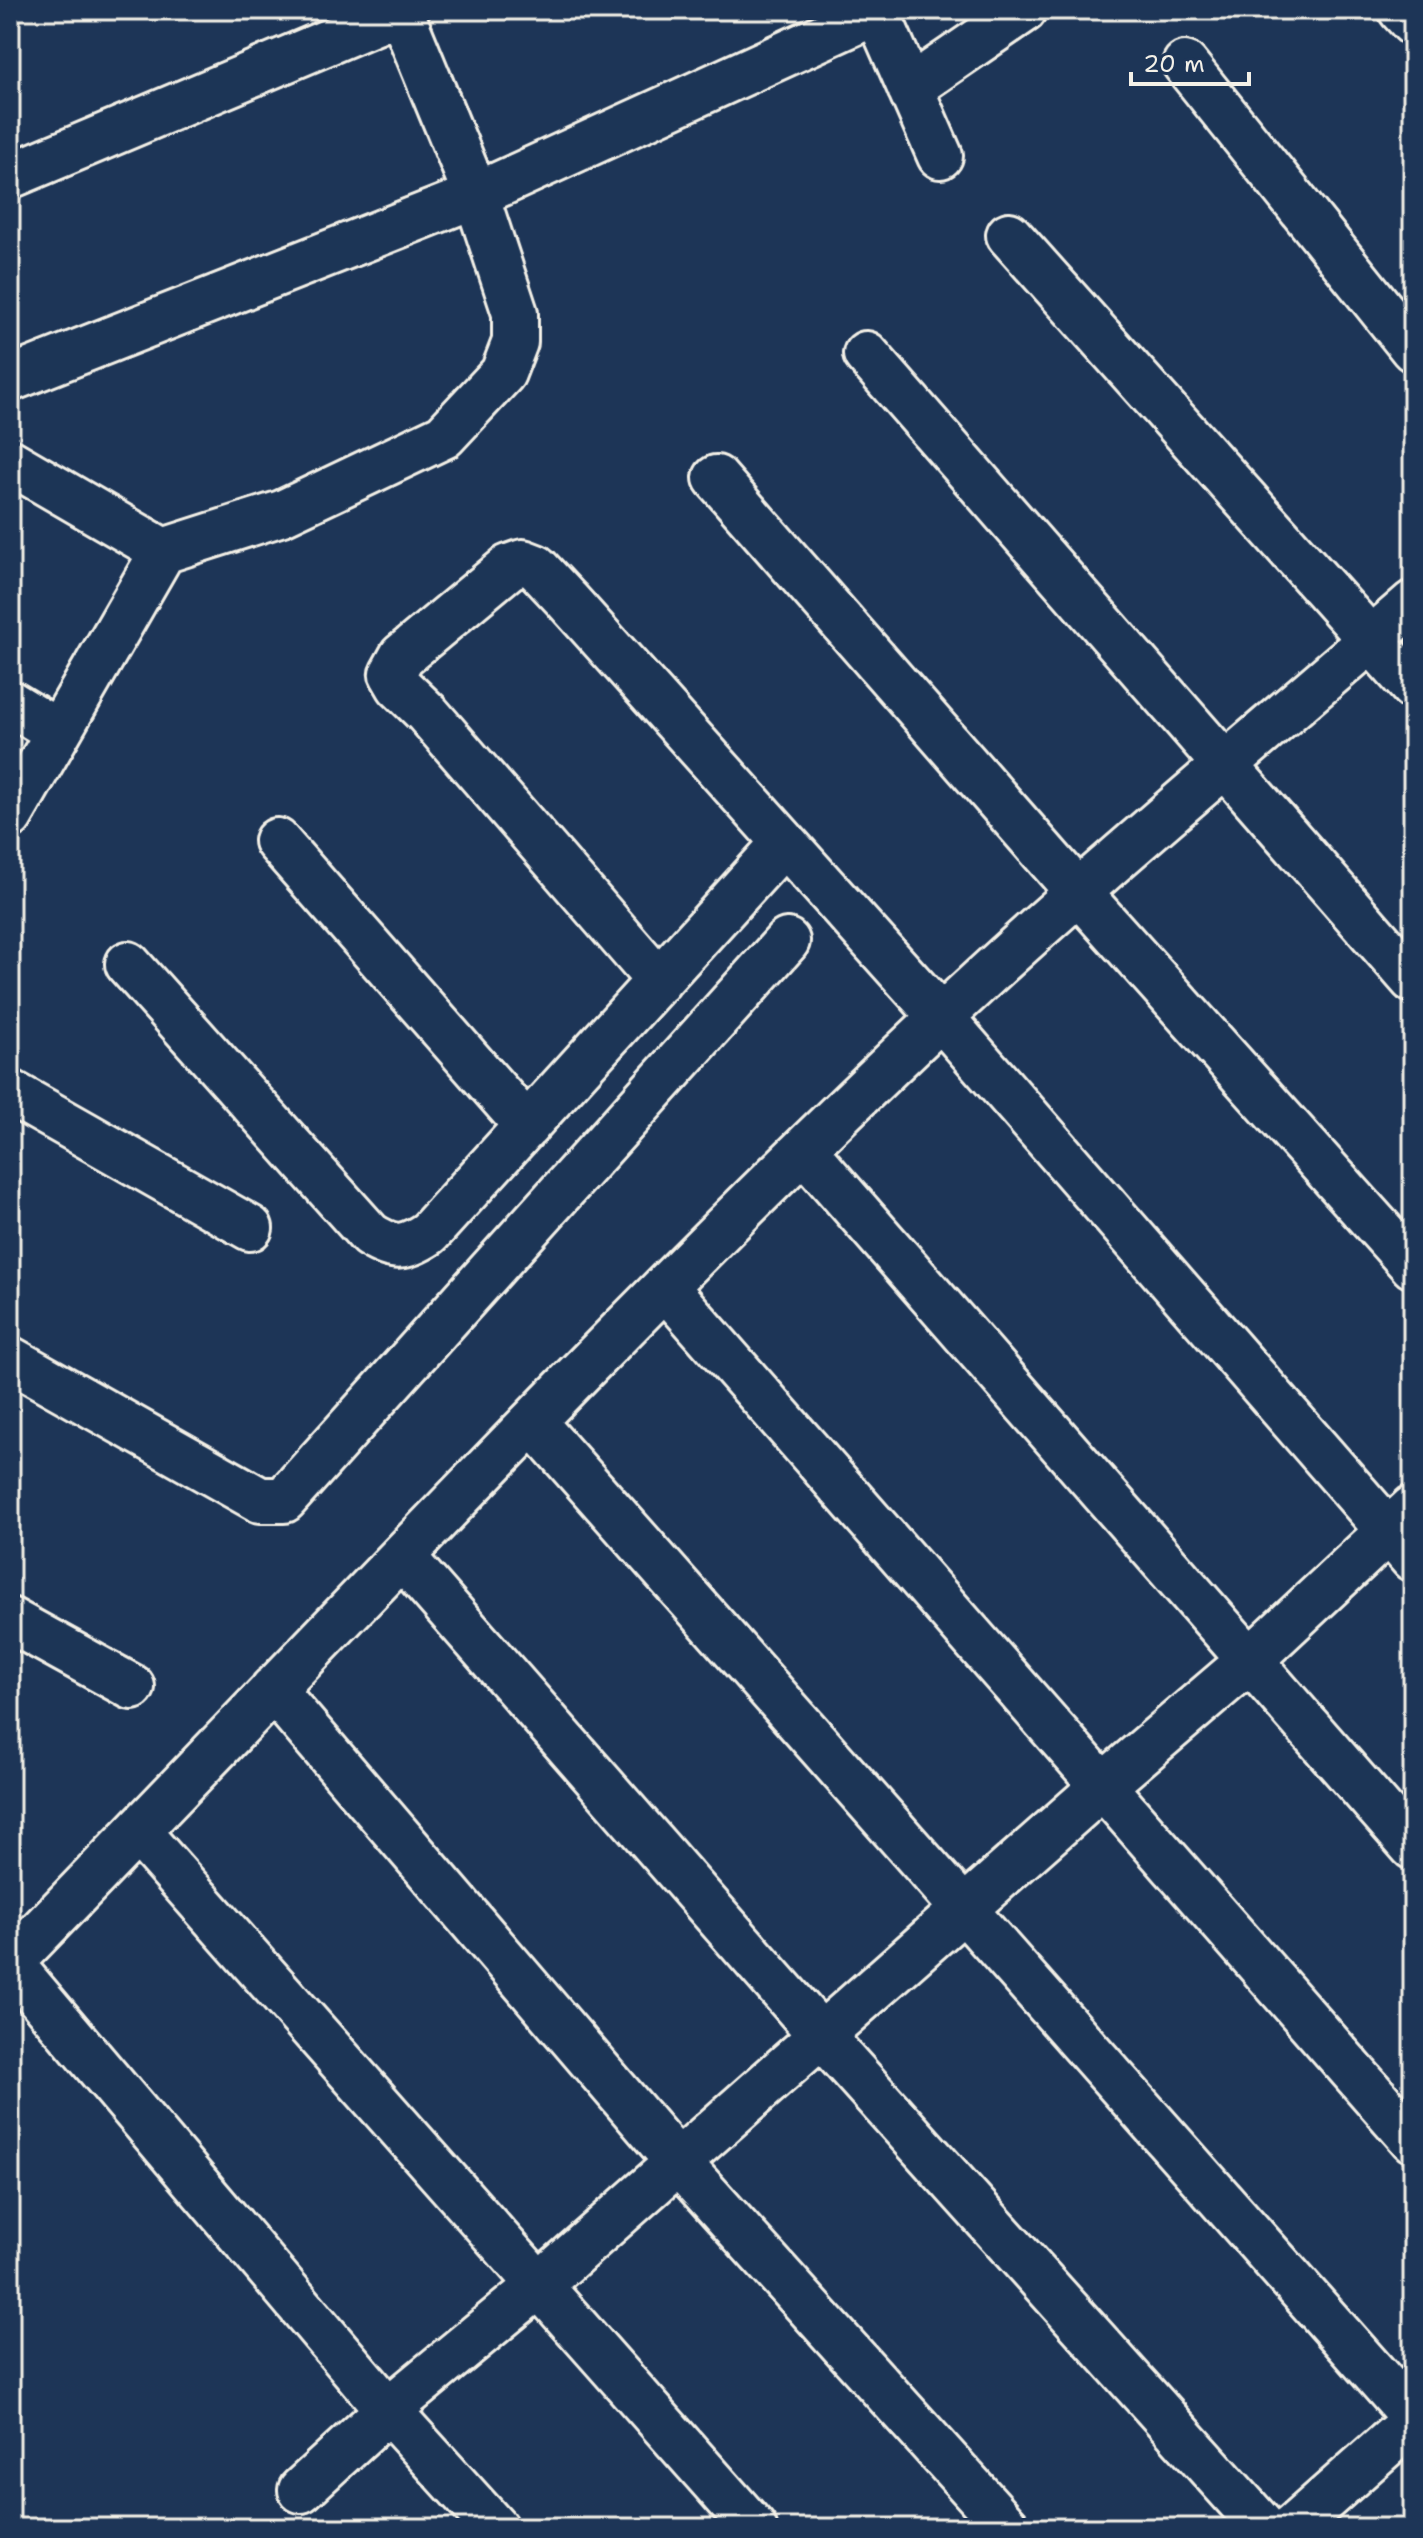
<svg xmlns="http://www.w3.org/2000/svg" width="1423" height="2538" font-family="'Shantell Sans',sans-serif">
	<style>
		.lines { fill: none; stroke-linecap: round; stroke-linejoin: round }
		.minor-casing { stroke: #f4f1e8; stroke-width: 50 }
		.minor { stroke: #1d3557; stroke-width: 44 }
	</style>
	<rect width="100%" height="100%" fill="#1d3557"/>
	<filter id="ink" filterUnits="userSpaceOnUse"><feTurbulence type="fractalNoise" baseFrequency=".0125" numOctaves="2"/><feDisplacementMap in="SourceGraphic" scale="16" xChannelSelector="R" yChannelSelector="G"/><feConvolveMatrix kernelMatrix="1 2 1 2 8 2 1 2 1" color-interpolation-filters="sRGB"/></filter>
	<g filter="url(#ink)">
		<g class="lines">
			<g class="minor-casing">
				<path id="minor" d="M876,10L940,156
					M1401,10L1413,23
					M1185,64L1413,349
					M910,88L1024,10
					M10,176L404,10
					M1009,235L1413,687
					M866,354L1413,980
					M10,379L476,195L877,12
					M10,462L163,551
					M716,478L1078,892L1413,1266
					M10,703L58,732
					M10,816L163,551L282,513L444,436L503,373L515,342V313L476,195L400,10
					M277,841L527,1126
					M128,964L370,1235C394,1250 405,1249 429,1233L784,843
					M659,981L427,713L399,686L392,674L402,656L509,567L523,562L536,567L567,600L941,1017L1413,1559
					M10,1092L250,1228
					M804,1150L1413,1847
					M667,1289L1413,2140
					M10,1359L260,1500H284L787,941
					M534,1423L1413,2417
					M402,1556L820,2034L1264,2528
					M10,1620L132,1687
					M273,1689L676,2160L1008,2528
					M138,1832L754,2528
					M10,1963C318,1646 619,1321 940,1018C1093,874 1255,741 1413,603
					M10,1963L388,2410L495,2528
					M301,2490L388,2410L538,2286L1103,1786L1248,1662L1413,1508
					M1292,2528L1413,2421"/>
			</g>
			<use href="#minor" class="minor"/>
		</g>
	</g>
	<rect width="1423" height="2538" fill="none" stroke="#1d3557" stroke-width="40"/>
	<rect x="20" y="20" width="1383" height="2498" fill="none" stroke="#f4f1e8" stroke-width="3" filter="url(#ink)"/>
	<path d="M1131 72v12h118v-12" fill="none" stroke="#f4f1e8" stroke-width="4"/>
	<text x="1143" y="72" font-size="24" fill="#f4f1e8" stroke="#1d3557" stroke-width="6" paint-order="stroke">20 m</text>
</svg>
